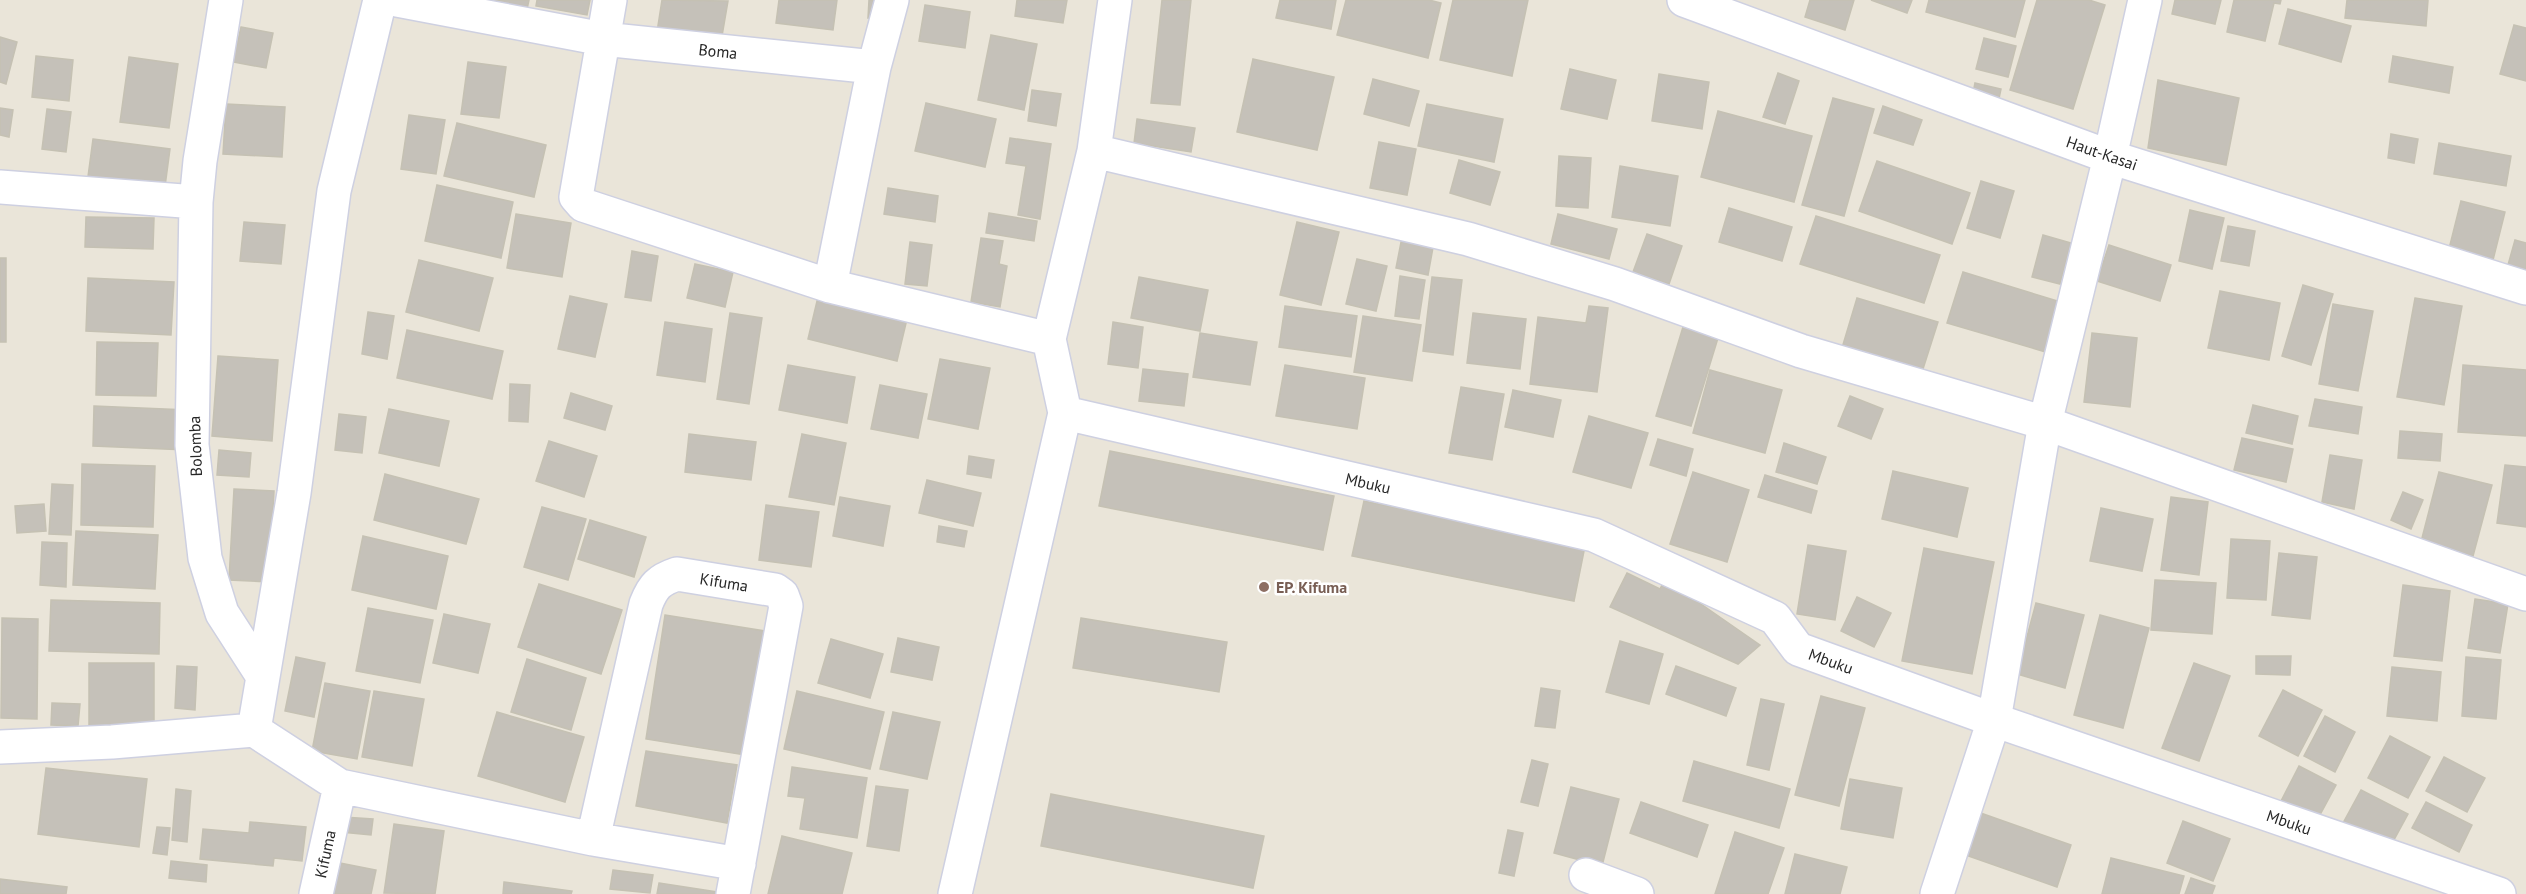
<svg xmlns="http://www.w3.org/2000/svg" width="2526" height="894" font-family="'PT Sans',sans-serif">
	<style>
		.building { fill: #c5c1b9; stroke: #c5c1b3; stroke-width: 1.5 }
		.lines { fill: none; stroke-linecap: round; stroke-linejoin: round }
		.street-casing { stroke: #ced0e1; stroke-width: 36 }
		.street { stroke: #fff; stroke-width: 33 }
		.education-dot { fill: #8d6e63; stroke: #fff; stroke-width: 2 }
		.labels { text-anchor: middle; stroke-width: 5; stroke-linejoin: round; paint-order: stroke }
		.street-label { font-size: 16px; fill: #272727; stroke: #fff }
		.education-label { font-size: 16px; font-weight: bold; fill: #785e54; stroke: #fff; text-anchor: start }
	</style>
	<rect width="100%" height="100%" fill="#eae5d9"/>
	<path class="building" d="M489,0H529L526,14L488,6Z
		M537,0H590L587,15L536,6Z
		M662,0L728,1L721,42L657,32Z
		M779,0H837L833,30L776,23Z
		M869,0H885L883,19L868,18Z
		M1017,0H1067L1063,23L1015,16Z
		M1162,0H1191L1180,105L1151,103Z
		M1280,0H1336L1331,29L1276,18Z
		M1346,0H1429L1441,3L1428,58L1337,35Z
		M1453,0H1528L1512,76L1440,60Z
		M1810,0H1854L1845,30L1805,17Z
		M1871,0H1912L1907,13Z
		M1929,0H2025L2015,37L1926,12Z
		M2037,0H2089L2105,5L2073,109L2010,90Z
		M2175,0H2221L2215,24L2172,14Z
		M2234,0H2281L2280,4L2274,3L2265,41L2227,32Z
		M2347,0H2428L2426,26L2345,18Z
		M925,5L970,12L965,48L919,41Z
		M2288,9L2351,26L2341,62L2279,44Z
		M2514,25L2526,28V81L2500,74Z
		M241,27L273,33L266,68L233,62Z
		M991,35L1037,44L1024,110L978,100Z
		M0,37L17,42L6,84L0,82Z
		M1984,38L2016,46L2008,77L1976,69Z
		M36,56L73,60L69,101L32,97Z
		M2393,56L2453,67L2449,93L2389,82Z
		M129,57L178,64L169,128L120,122Z
		M1253,59L1334,77L1317,150L1237,132Z
		M468,62L506,67L499,118L461,114Z
		M1570,69L1616,80L1607,119L1561,109Z
		M1778,73L1799,81L1785,124L1763,117Z
		M1659,74L1709,82L1702,129L1652,121Z
		M1373,79L1419,91L1409,126L1364,114Z
		M2158,80L2239,98L2226,165L2148,148Z
		M1975,83L2001,89L1998,103L1972,98Z
		M1032,90L1061,94L1056,126L1028,121Z
		M1833,98L1874,109L1844,216L1802,205Z
		M926,103L996,119L985,167L915,151Z
		M226,104L285,107L282,157L223,154Z
		M1427,104L1503,119L1494,162L1418,146Z
		M1883,106L1922,120L1913,145L1874,133Z
		M0,108L13,110L9,137L0,135Z
		M47,109L71,112L66,152L42,149Z
		M1718,111L1812,136L1794,202L1701,177Z
		M409,115L445,120L436,174L401,169Z
		M1137,119L1195,128L1191,152L1134,143Z
		M457,123L546,145L534,197L444,176Z
		M2391,134L2418,139L2414,163L2388,158Z
		M1010,138L1051,144L1040,219L1018,215L1026,166L1006,163Z
		M93,139L170,149L164,194L87,184Z
		M1379,142L1416,149L1407,195L1370,188Z
		M2439,143L2511,156L2506,186L2434,174Z
		M1559,156L1591,158L1588,208L1556,206Z
		M1459,160L1500,172L1490,205L1450,193Z
		M1877,161L1970,193L1952,244L1859,211Z
		M1620,166L1678,176L1670,226L1612,217Z
		M1981,181L2014,191L2000,238L1967,228Z
		M437,185L513,202L501,258L425,241Z
		M888,188L938,196L935,222L884,214Z
		M2461,201L2505,212L2492,264L2448,253Z
		M1729,208L1792,227L1782,261L1719,242Z
		M2190,210L2224,218L2212,269L2179,261Z
		M989,213L1037,221L1034,241L986,233Z
		M516,214L571,223L562,277L507,268Z
		M1558,214L1617,229L1609,259L1551,244Z
		M1816,216L1940,255L1924,303L1800,264Z
		M86,217L154,218L153,249L85,247Z
		M244,222L285,225L281,264L240,261Z
		M1297,222L1339,232L1321,305L1280,295Z
		M2228,226L2255,231L2249,266L2221,261Z
		M1647,234L1682,246L1669,284L1633,272Z
		M2043,235L2071,243L2060,284L2032,277Z
		M1402,237L1434,242L1428,275L1396,268Z
		M981,238L1003,241L999,264L1007,266L1000,307L971,302Z
		M2515,240L2526,243V278L2506,272Z
		M910,242L932,245L927,286L905,284Z
		M2109,245L2171,265L2160,301L2097,281Z
		M632,251L658,256L651,301L625,297Z
		M0,258H6V342H0Z
		M1357,259L1387,266L1376,311L1346,304Z
		M419,260L493,278L479,331L406,312Z
		M695,264L733,272L725,307L687,298Z
		M1963,272L2064,303L2049,353L1947,323Z
		M1400,276L1425,280L1419,319L1395,316Z
		M1139,277L1208,290L1200,331L1131,318Z
		M1432,277L1462,280L1453,355L1423,351Z
		M88,278L174,282L171,335L86,331Z
		M2303,285L2333,294L2311,365L2282,356Z
		M2220,291L2280,303L2269,360L2208,348Z
		M570,296L607,304L595,357L558,349Z
		M818,297L907,319L897,361L808,339Z
		M1857,298L1938,322L1922,372L1842,348Z
		M2415,298L2462,306L2444,405L2397,397Z
		M2333,304L2373,311L2358,391L2319,384Z
		M1285,306L1357,316L1351,357L1279,347Z
		M1589,306L1608,308L1597,392L1530,384L1538,317L1586,323Z
		M368,312L394,316L387,359L362,354Z
		M730,313L762,318L749,404L717,399Z
		M1473,313L1526,319L1520,369L1467,363Z
		M1363,316L1421,325L1412,381L1354,372Z
		M665,322L712,329L705,382L657,375Z
		M1113,322L1143,327L1138,368L1108,364Z
		M1683,327L1718,338L1691,426L1656,416Z
		M407,330L503,351L492,399L397,378Z
		M1200,333L1257,342L1250,385L1193,377Z
		M2092,333L2137,338L2130,407L2084,402Z
		M97,342L158,343L156,396L96,395Z
		M218,356L278,360L272,441L212,436Z
		M940,359L990,368L978,429L928,419Z
		M788,365L855,377L847,423L779,410Z
		M1285,365L1365,378L1357,429L1276,416Z
		M2463,365L2526,370V436L2458,432Z
		M1143,369L1188,374L1184,406L1139,401Z
		M1710,370L1782,390L1765,453L1693,433Z
		M510,384L530,385L528,422L509,421Z
		M880,385L927,394L918,438L871,429Z
		M1461,387L1504,394L1492,460L1449,453Z
		M1513,390L1561,400L1553,437L1505,427Z
		M571,393L612,406L605,430L564,418Z
		M1850,396L1883,409L1871,439L1838,426Z
		M2315,399L2362,407L2358,434L2309,426Z
		M2253,405L2298,416L2292,444L2246,433Z
		M94,406L188,410L187,450L93,446Z
		M389,409L449,421L439,466L379,453Z
		M339,414L366,417L362,453L335,450Z
		M1589,416L1648,433L1631,488L1573,472Z
		M2400,431L2442,434L2440,461L2398,458Z
		M689,434L756,442L751,480L685,472Z
		M802,434L846,443L834,505L789,497Z
		M2242,438L2293,449L2286,482L2234,470Z
		M1658,439L1693,449L1686,476L1650,465Z
		M549,441L597,456L584,497L536,481Z
		M1784,443L1826,457L1817,484L1776,472Z
		M219,450L251,453L249,477L217,475Z
		M1110,451L1334,496L1323,550L1099,506Z
		M2330,455L2362,460L2354,509L2322,502Z
		M969,456L994,460L991,478L967,474Z
		M82,464L155,466L153,527L81,525Z
		M2505,465L2526,467V527L2497,523Z
		M1893,471L1968,488L1957,537L1882,519Z
		M1693,472L1749,490L1727,562L1670,544Z
		M2439,472L2492,485L2473,556L2421,542Z
		M385,474L479,499L466,544L374,520Z
		M1765,475L1817,491L1811,513L1758,497Z
		M927,480L981,493L973,526L919,513Z
		M52,484L73,485L71,535L49,534Z
		M234,489L274,491L269,582L229,580Z
		M2403,492L2423,500L2411,529L2391,520Z
		M840,497L890,506L883,546L833,536Z
		M2171,497L2208,502L2199,575L2161,570Z
		M1364,501L1585,546L1574,601L1352,556Z
		M44,504L46,531L17,533L15,506Z
		M766,505L819,512L811,567L759,560Z
		M542,507L586,519L568,580L524,567Z
		M2101,508L2153,519L2142,571L2090,561Z
		M590,520L646,537L634,577L578,559Z
		M939,526L967,531L964,547L937,542Z
		M76,531L158,535L155,589L73,585Z
		M363,536L448,556L436,609L352,590Z
		M2231,539L2270,541L2266,600L2227,598Z
		M42,542L67,543L66,587L40,585Z
		M1808,545L1846,551L1835,620L1797,614Z
		M1924,548L1994,562L1972,674L1902,661Z
		M2279,553L2317,557L2310,619L2272,615Z
		M1627,573L1660,589L1665,579L1760,645L1738,664L1610,607Z
		M2155,580L2216,583L2212,634L2151,630Z
		M539,584L622,610L601,674L518,647Z
		M2403,585L2450,591L2442,661L2394,656Z
		M1857,597L1891,613L1874,647L1841,631Z
		M2475,599L2508,604L2500,653L2468,648Z
		M51,600L160,603L159,654L49,651Z
		M2036,603L2084,615L2065,688L2017,674Z
		M368,608L433,620L420,683L356,671Z
		M444,614L490,624L478,673L433,663Z
		M665,615L771,632L751,756L646,739Z
		M2100,615L2149,628L2123,728L2074,715Z
		M2,618L38,619L37,719L1,718Z
		M1081,618L1227,642L1219,692L1073,668Z
		M898,638L939,647L932,680L891,672Z
		M831,639L883,654L870,698L818,683Z
		M1620,641L1663,654L1649,704L1606,692Z
		M2256,656H2291L2290,675L2256,674Z
		M296,657L325,663L314,717L285,711Z
		M2466,657L2501,660L2496,719L2462,716Z
		M527,659L586,678L571,730L511,712Z
		M89,663H154V726H89Z
		M2194,663L2230,676L2199,761L2162,748Z
		M177,666L197,667L195,710L175,708Z
		M1676,666L1736,688L1726,716L1666,694Z
		M2392,667L2441,672L2437,721L2387,716Z
		M325,683L370,691L357,759L312,751Z
		M1541,688L1560,691L1555,728L1535,726Z
		M2283,690L2322,710L2298,756L2259,736Z
		M374,691L424,699L412,766L362,757Z
		M797,691L884,712L870,769L784,749Z
		M1821,696L1865,708L1839,806L1795,795Z
		M1761,699L1784,704L1769,770L1747,765Z
		M52,703L80,704L78,726L51,725Z
		M497,712L584,737L565,802L478,776Z
		M893,712L940,722L927,779L880,769Z
		M2325,716L2355,732L2335,772L2304,756Z
		M2390,736L2430,757L2408,798L2368,778Z
		M646,751L737,765L727,823L636,806Z
		M2444,757L2485,778L2467,812L2426,791Z
		M1532,760L1548,764L1538,806L1521,802Z
		M1694,761L1790,789L1779,828L1683,801Z
		M2299,766L2336,785L2314,826L2278,807Z
		M792,767L867,778L857,838L800,829L805,798L788,796Z
		M46,768L147,779L139,847L38,834Z
		M1850,779L1902,788L1893,838L1841,829Z
		M876,786L908,790L899,851L867,846Z
		M1571,787L1619,799L1602,866L1554,853Z
		M176,789L191,791L187,842L172,840Z
		M2361,790L2408,814L2389,849L2342,825Z
		M1051,794L1264,836L1253,888L1041,846Z
		M1641,802L1708,825L1697,857L1630,833Z
		M2426,802L2472,825L2459,852L2412,828Z
		M1975,811L2071,845L2057,887L1960,853Z
		M343,817L373,819L371,835L341,832Z
		M2183,821L2230,839L2213,881L2167,863Z
		M250,822L306,827L302,861L274,858L273,866L200,859L203,829L249,833Z
		M394,824L444,831L435,894L384,893Z
		M157,827L170,828L167,855L153,853Z
		M1508,830L1523,833L1514,876L1499,873Z
		M1735,832L1784,848L1768,894H1715Z
		M782,836L852,853L842,894H768Z
		M1795,854L1847,867L1840,894H1785Z
		M2111,858L2184,876L2179,894H2102Z
		M171,861L207,865L206,882L169,878Z
		M335,862L376,870L371,894H329Z
		M613,870L653,875L650,893L610,889Z
		M2191,878L2215,886L2212,894H2185Z
		M0,879L67,887L66,894H0Z
		M504,882L572,891L571,894H503Z
		M659,883L717,892V894H657Z"/>
	<g class="lines">
		<g class="street-casing">
			<path id="street" d="M226,0L200,161L196,202L192,445L205,558L222,613L262,675
				M397,0L603,39L874,67
				M610,0L576,197L583,205L830,286L1049,339
				M1684,0L2110,157L2526,288
				M1094,151L1468,239L1615,284L1801,351L2045,423L2526,594
				M0,187L196,202
				M830,286L874,67L892,0
				M1065,413L1594,535L1775,618L1798,649L1994,720L2499,894
				M254,730L294,493L334,191L380,0
				M0,747L112,742L254,730L340,786L593,839L739,864
				M593,839L646,604C653,586 659,580 677,574L775,590L782,595L786,606L733,894
				M1586,875L1637,894
				M316,894L340,786
				M955,894L1065,413L1049,339L1094,151L1115,0
				M1937,894L1994,720L2045,423L2110,157L2145,0"/>
		</g>
		<use href="#street" class="street"/>
	</g>
	<circle class="education-dot" cx="1264" cy="587" r="6"/>
	<g class="labels">
		<g class="street-label">
			<text transform="translate(718 51) rotate(6)" y="6">Boma</text>
			<text transform="translate(2102 153) rotate(19)" y="6">Haut-Kasai</text>
			<text transform="translate(195 446) rotate(-92)" y="6">Bolomba</text>
			<text transform="translate(1368 483) rotate(13)" y="6">Mbuku</text>
			<text transform="translate(724 582) rotate(9)" y="6">Kifuma</text>
			<text transform="translate(1831 661) rotate(20)" y="6">Mbuku</text>
			<text transform="translate(2289 822) rotate(19)" y="6">Mbuku</text>
			<text transform="translate(325 854) rotate(-78)" y="6">Kifuma</text>
		</g>
		<g class="education-label">
			<text x="1276" y="593">EP. Kifuma</text>
		</g>
	</g>
</svg>
